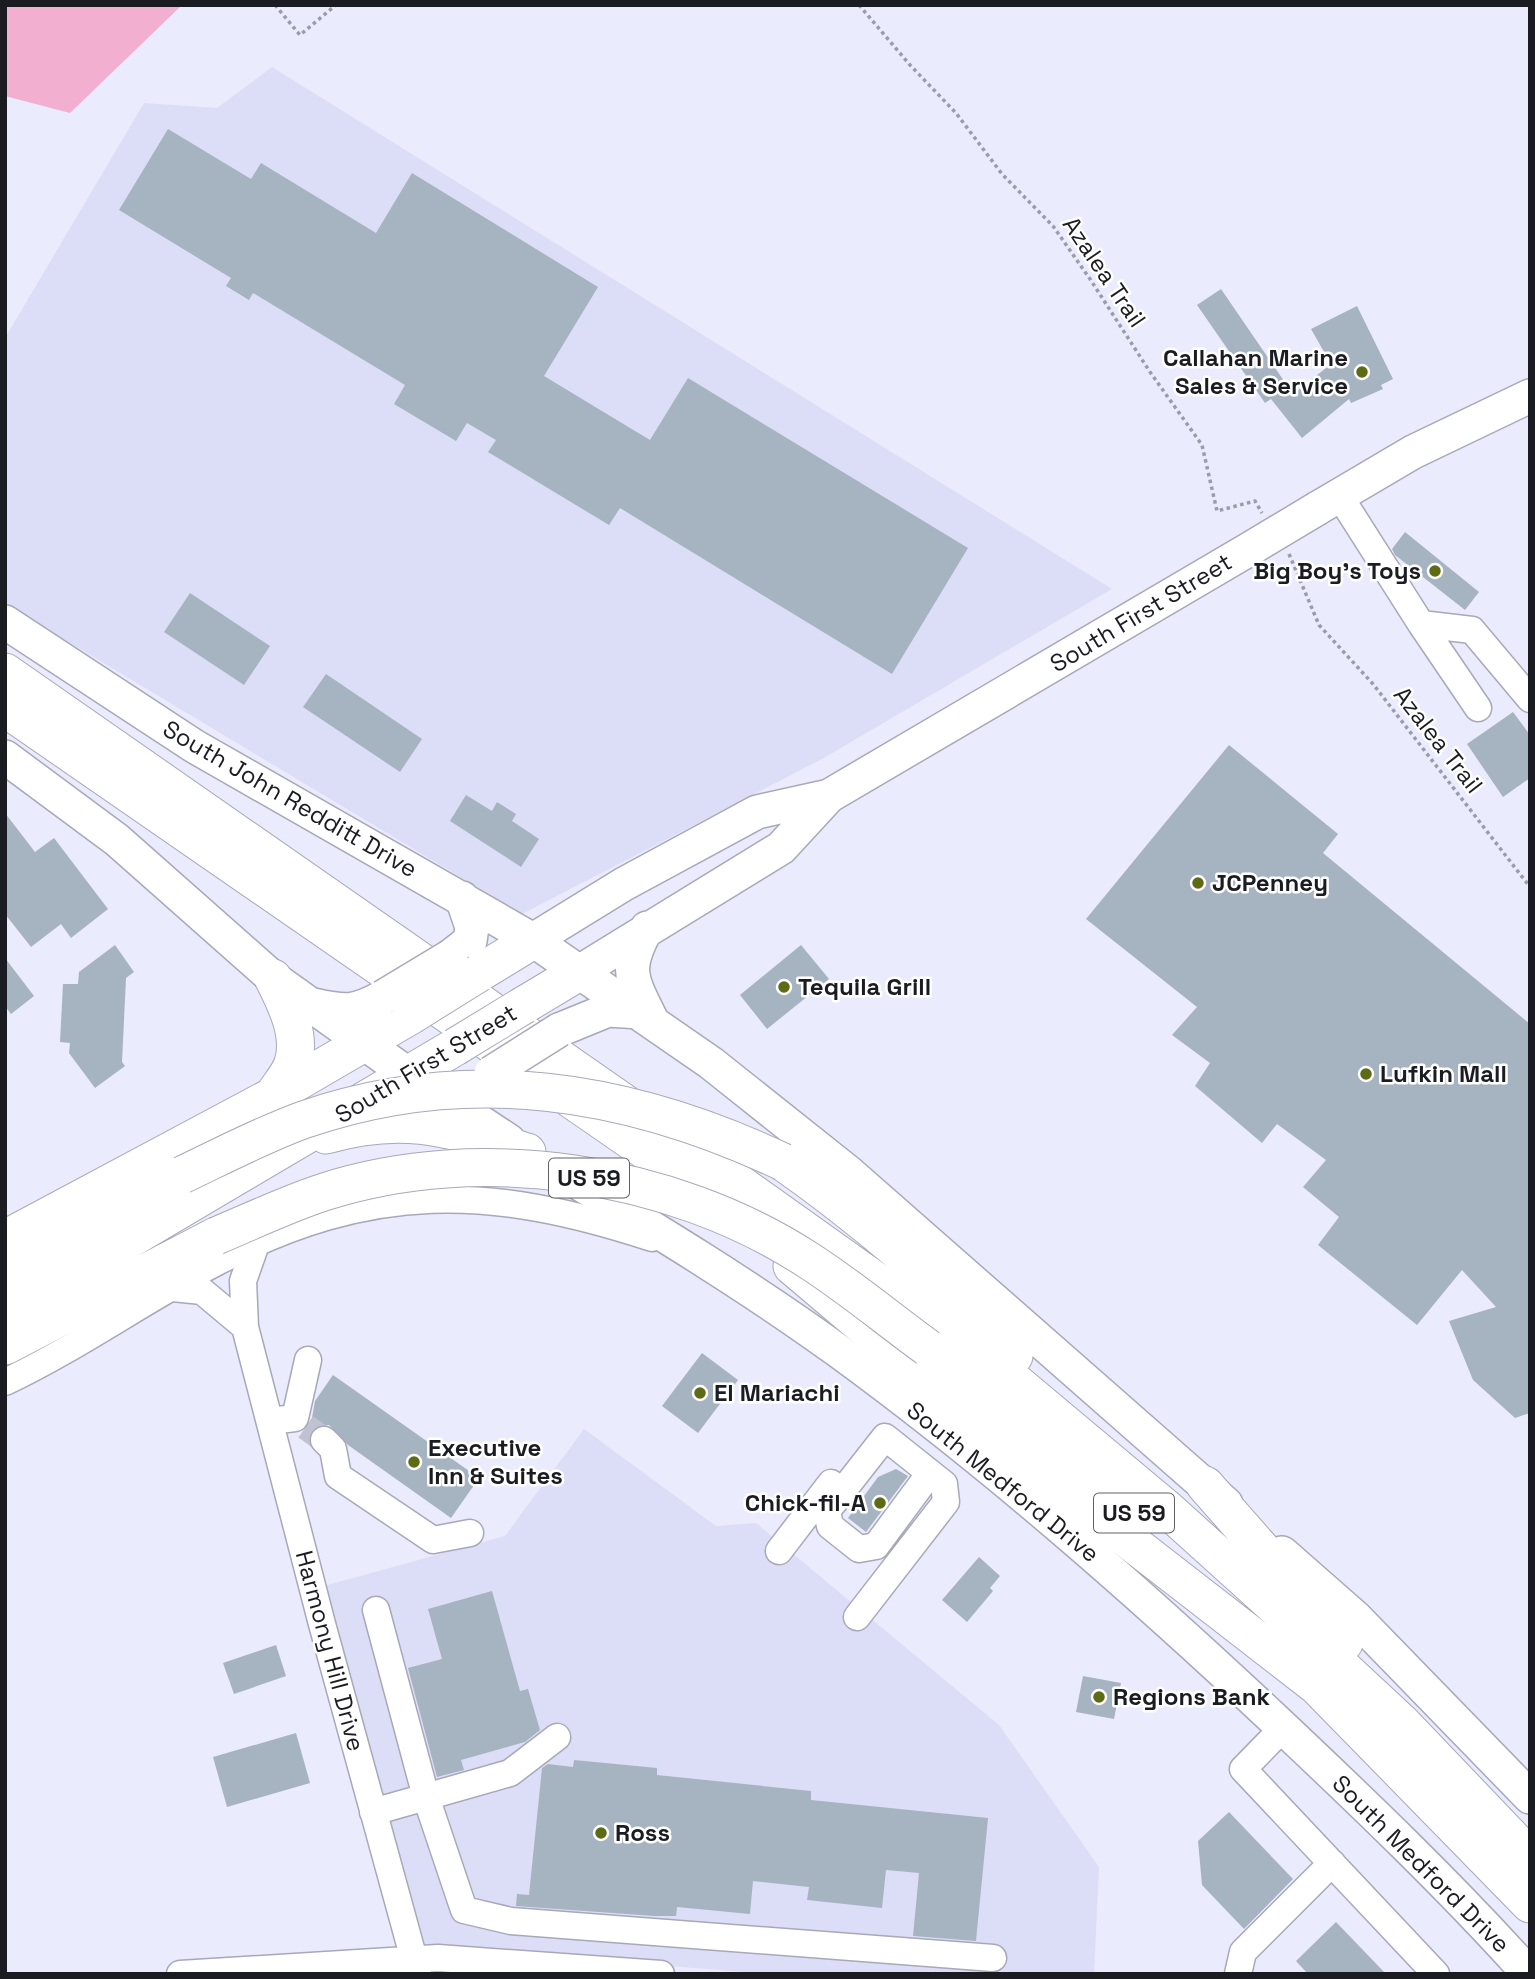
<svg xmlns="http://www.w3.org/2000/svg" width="1535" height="1979" font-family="'Space Grotesk',sans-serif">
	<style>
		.built { fill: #dcdef7 }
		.green { fill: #f3afd0 }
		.building { fill: #a6b3c1 }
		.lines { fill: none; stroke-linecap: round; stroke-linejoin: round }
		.minor-tunnel { stroke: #c1c2d1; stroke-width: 26; stroke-dasharray: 26 13; stroke-linecap: butt }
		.minor-casing { stroke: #a7a8b9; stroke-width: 29 }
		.major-casing { stroke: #a7a8b9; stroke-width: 36 }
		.highway-casing { stroke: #a7a8b9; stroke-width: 39 }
		.path { stroke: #9b9ca9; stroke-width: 3.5; stroke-dasharray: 3.5 3.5; stroke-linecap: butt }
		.minor { stroke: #fff; stroke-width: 26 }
		.major { stroke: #fff; stroke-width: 33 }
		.highway { stroke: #fff; stroke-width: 37 }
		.major-bridge-casing { stroke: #a7a8b9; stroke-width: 36; stroke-linecap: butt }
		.highway-bridge-casing { stroke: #a7a8b9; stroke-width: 39; stroke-linecap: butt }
		.major-bridge { stroke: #fff; stroke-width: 33 }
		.highway-bridge { stroke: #fff; stroke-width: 37 }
		.poi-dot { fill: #5d6b15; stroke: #fff; stroke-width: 2.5 }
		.labels { text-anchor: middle; stroke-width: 5; stroke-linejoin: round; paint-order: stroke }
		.shield { fill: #fff; stroke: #5f6064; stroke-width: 2 }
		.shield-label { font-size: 23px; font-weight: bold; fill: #1b1c22 }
		.street-label { font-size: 24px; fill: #1b1c22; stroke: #fff }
		.poi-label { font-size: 24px; font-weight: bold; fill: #1b1c22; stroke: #fff; text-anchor: start }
	</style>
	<rect width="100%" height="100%" fill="#eaebfd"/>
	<path class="built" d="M272,67L1112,589L822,759L522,914L5,604V338L144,103L217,108Z
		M584,1429L716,1526L756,1523L999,1725L1099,1867L1094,1974H772L425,1947L324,1586L505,1536Z"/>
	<path class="green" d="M5,5H182L70,113L5,96Z"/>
	<path class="building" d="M168,129L251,179L261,163L376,233L412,173L598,287L544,376L650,440L688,378L968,548L892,674L620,508L609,525L488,452L496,440L467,423L456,441L394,404L405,385L253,293L249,300L226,286L231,278L119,210Z
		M1221,289L1293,394L1331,364L1311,329L1357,306L1393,379L1381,385L1383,389L1351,403L1349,399L1302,438L1271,399L1265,403L1197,305Z
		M1405,532L1479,592L1465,610L1395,555L1392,549Z
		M190,593L270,646L244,685L164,632Z
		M326,674L422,739L400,772L303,707Z
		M1513,712L1530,735V778L1503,797L1467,744Z
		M1229,745L1338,834L1323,853L1530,1024V1413L1515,1418L1473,1380L1449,1321L1496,1307L1462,1270L1417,1325L1318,1245L1339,1217L1303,1187L1326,1160L1277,1124L1262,1143L1195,1086L1210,1063L1172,1035L1197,1007L1086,919Z
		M466,795L492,811L497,802L516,814L512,821L539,839L521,867L450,821Z
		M5,813L35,852L54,838L108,909L71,938L61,924L31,947L5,914Z
		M115,945L134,972L126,978L122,1062L125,1066L95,1088L69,1053L70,1043L60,1042L63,984H78L79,972Z
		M801,945L829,979L767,1029L740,995Z
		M5,958L34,996L11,1014L5,1006Z
		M702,1353L738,1380L698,1433L662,1406Z
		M333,1375L479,1478L451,1518L348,1445L329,1425L313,1428L309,1438L302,1433L312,1418L315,1401Z
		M896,1469L908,1476L866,1532L848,1518L878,1477Z
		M979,1557L1000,1576L990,1588L993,1591L967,1622L942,1600Z
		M492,1591L520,1691L528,1689L540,1730L525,1742L461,1760L464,1770L437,1777L408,1668L442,1659L428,1609Z
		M276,1645L286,1676L234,1694L223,1663Z
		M1083,1676L1121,1683L1114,1719L1076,1712Z
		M296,1733L310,1783L227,1807L213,1757Z
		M574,1760L657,1768V1775L811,1791V1800L988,1818L976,1941L913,1936L919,1873L886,1870L882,1908L807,1900L809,1887L753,1881L750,1914L677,1907L676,1916H654L516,1906L517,1894L529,1895L542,1768L548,1764L573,1767Z
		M1229,1812L1293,1879L1244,1929L1202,1885L1198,1841Z
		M1336,1922L1386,1974H1308L1296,1961Z"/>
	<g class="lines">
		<path class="minor-tunnel" d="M306,1427L324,1440"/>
		<g class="minor-casing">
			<path id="minor" d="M1339,495L1421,624L1472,630L1530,699
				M1421,624L1478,708
				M256,1244L243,1281L245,1327L322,1624L418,1974
				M173,1288L202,1291L245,1327
				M5,1382C79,1347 145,1299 217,1262C372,1181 490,1185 652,1238
				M270,1421L295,1418L308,1360
				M324,1440L333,1449L338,1476L433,1540L470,1533
				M779,1551L831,1483
				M376,1610L426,1797L464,1910L511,1921L993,1958
				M857,1617L946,1502L944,1484L885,1437L827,1511L830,1526L859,1549L876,1546L930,1473
				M1283,1728L1243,1769L1436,1974
				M373,1812L510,1773L557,1737
				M180,1974L438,1958L661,1974
				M1238,1974L1243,1952L1332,1863"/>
		</g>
		<g class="major-casing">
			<path id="major" d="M1318,508L1413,452L1530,396
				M5,622L194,746L533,940L711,1063L848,1172L1226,1504
				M5,757L117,840L273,978L409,1075L509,1141
				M647,928C623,971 632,979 652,1021
				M533,940L624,884L757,812L829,796L1253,547
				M451,956L470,941L472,927L462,898
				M579,972L781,848L829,796
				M314,1005C346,1012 354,1013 383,997
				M559,1030L608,1010L640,1012
				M567,1176C658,1231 750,1287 837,1350C992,1463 1135,1589 1275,1720C1362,1802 1449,1885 1529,1974
				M1282,1553L1356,1618L1530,1797"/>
		</g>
		<g class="highway-casing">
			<path id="highway" d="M5,672L709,1162L1001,1370L1168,1510L1332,1658L1402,1723L1530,1857
				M5,708L685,1178L731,1216
				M479,973L533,940
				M273,978C285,1002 302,1034 293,1063C290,1074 279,1086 273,1096
				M524,1005L579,972
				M326,1135C406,1112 450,1129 527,1152
				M783,1162C866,1220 940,1286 1014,1356
				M5,1239L273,1096L410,1016
				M792,1266L975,1421L1327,1694
				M5,1275L182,1175
				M5,1308L59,1281L455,1047
				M5,1346L216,1236
				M928,1348L1114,1497
				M1205,1485L1344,1643
				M1308,1677L1530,1904"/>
		</g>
		<path class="path" d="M275,5L300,35L336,5
			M859,5L910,65L956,113L1002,174L1053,226L1090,279L1150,372L1202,445L1217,511L1255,501L1262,513
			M1289,554L1319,625L1373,684L1530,887"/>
		<use href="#minor" class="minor"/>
		<use href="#major" class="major"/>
		<use href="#highway" class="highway"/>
		<g class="major-bridge-casing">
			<path id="major-bridge" d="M1253,547L1318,508
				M383,997L451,956
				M491,1073L559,1030"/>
		</g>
		<g class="highway-bridge-casing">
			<path id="highway-bridge" d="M410,1016L479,973
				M455,1047L524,1005
				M182,1175C222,1156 262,1135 303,1120C468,1063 628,1089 783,1162
				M216,1236C252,1221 287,1204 324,1192C480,1142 671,1171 808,1260C850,1287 888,1319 928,1348"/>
		</g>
		<use href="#major-bridge" class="major-bridge"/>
		<use href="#highway-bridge" class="highway-bridge"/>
	</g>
	<g class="poi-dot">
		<circle cx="1362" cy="372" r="7"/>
		<circle cx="1435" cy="571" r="7"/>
		<circle cx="1198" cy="883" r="7"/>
		<circle cx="784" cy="987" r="7"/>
		<circle cx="1366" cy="1074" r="7"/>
		<circle cx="700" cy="1393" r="7"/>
		<circle cx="414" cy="1462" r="7"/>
		<circle cx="880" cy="1503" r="7"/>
		<circle cx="1099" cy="1697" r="7"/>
		<circle cx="601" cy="1833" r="7"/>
	</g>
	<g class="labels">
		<g class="shield">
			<rect x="549" y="1158.5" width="80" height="39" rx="5"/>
			<rect x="1094" y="1493.5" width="80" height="39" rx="5"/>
		</g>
		<g class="shield-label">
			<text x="589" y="1186">US 59</text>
			<text x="1134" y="1521">US 59</text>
		</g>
		<g class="street-label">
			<text transform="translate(1104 272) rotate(56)" y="8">Azalea Trail</text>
			<text transform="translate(1141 613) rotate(-31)" y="8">South First Street</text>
			<text transform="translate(1438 740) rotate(52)" y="8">Azalea Trail</text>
			<text transform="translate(290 799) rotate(30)" y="8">South John Redditt Drive</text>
			<text transform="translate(426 1064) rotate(-31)" y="8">South First Street</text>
			<text transform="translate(1003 1482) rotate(39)" y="8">South Medford Drive</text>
			<text transform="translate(330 1651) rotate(75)" y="8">Harmony Hill Drive</text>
			<text transform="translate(1421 1864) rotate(45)" y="8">South Medford Drive</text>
		</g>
		<g class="poi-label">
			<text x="1348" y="366" text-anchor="end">Callahan Marine<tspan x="1348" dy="28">Sales &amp; Service</tspan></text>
			<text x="1421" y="579" text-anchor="end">Big Boy's Toys</text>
			<text x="1212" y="891">JCPenney</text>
			<text x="798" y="995">Tequila Grill</text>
			<text x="1380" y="1082">Lufkin Mall</text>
			<text x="714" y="1401">El Mariachi</text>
			<text x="428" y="1456">Executive<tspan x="428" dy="28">Inn &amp; Suites</tspan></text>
			<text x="866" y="1511" text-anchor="end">Chick-fil-A</text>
			<text x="1113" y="1705">Regions Bank</text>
			<text x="615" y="1841">Ross</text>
		</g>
	</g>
	<rect width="1535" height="1979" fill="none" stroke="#1b1c22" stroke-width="14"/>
</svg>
